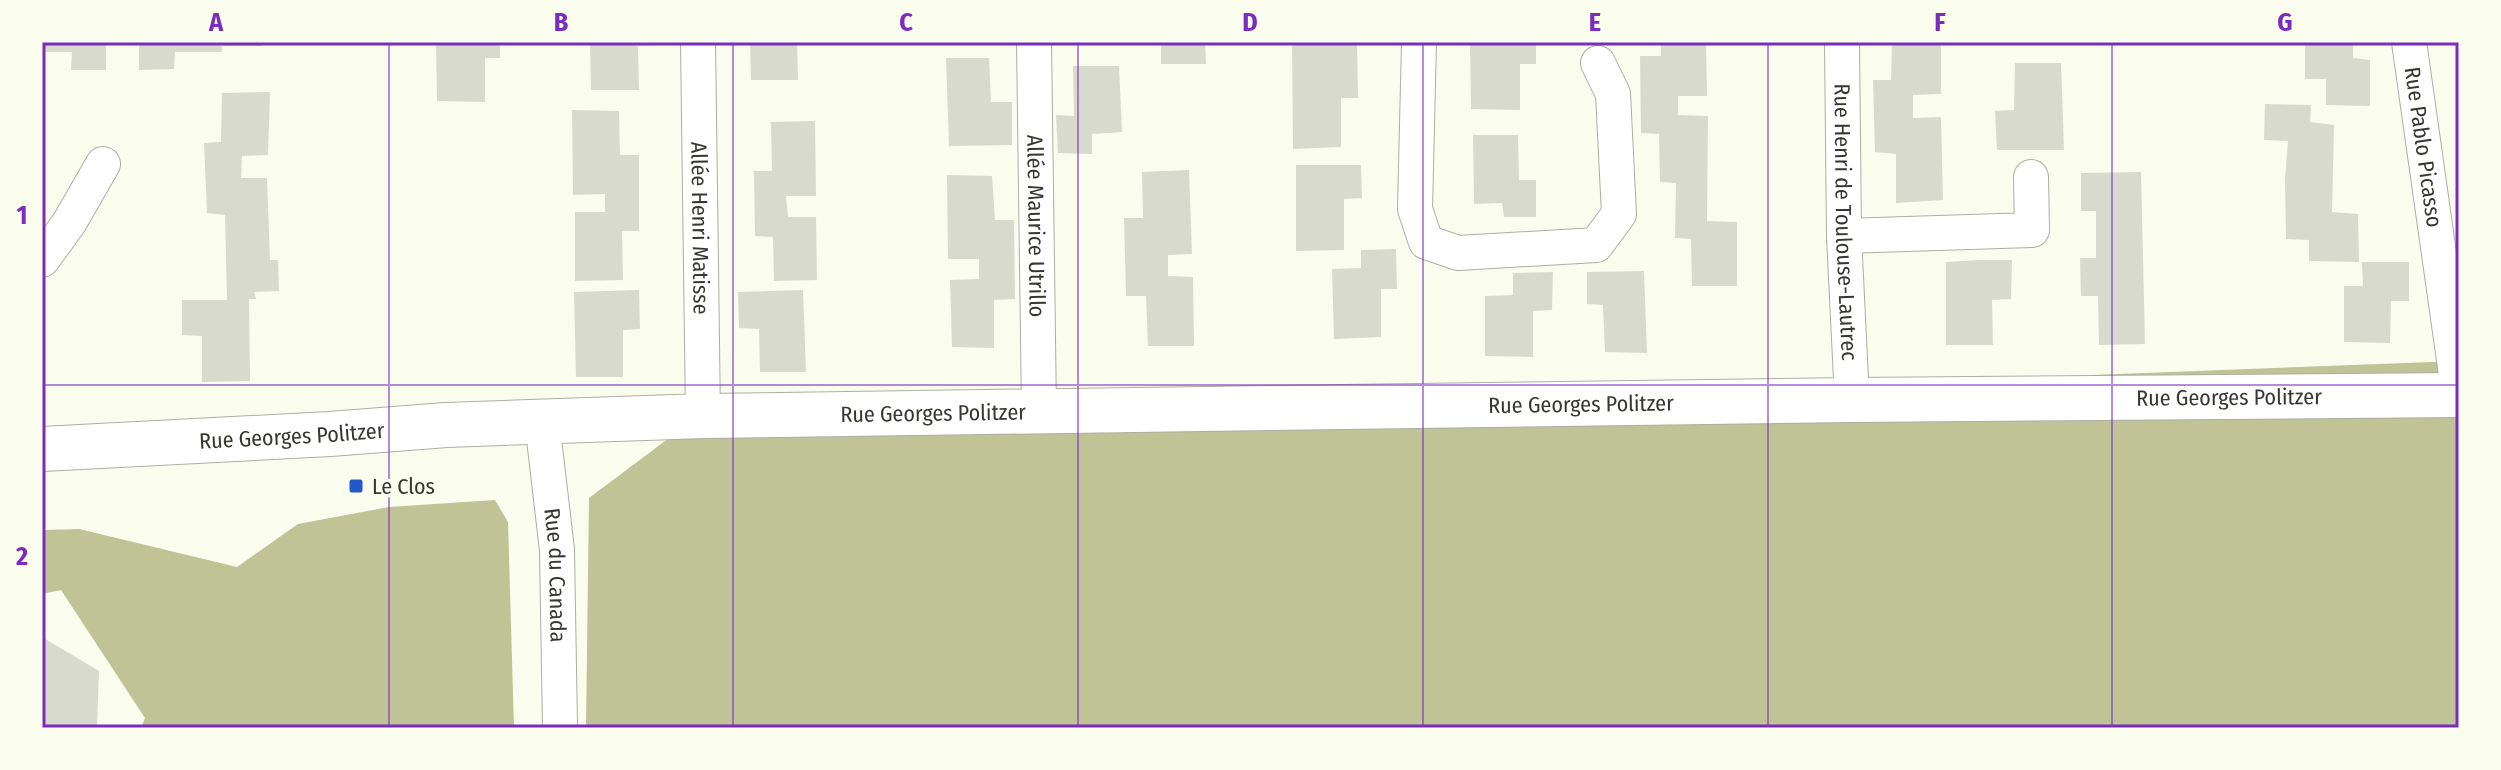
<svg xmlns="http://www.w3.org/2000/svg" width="2501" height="770" font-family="'Fira Sans Condensed',sans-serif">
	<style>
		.forest { fill: #bfc396 }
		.building { fill: #d8dacd }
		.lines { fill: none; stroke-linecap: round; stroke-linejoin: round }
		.minor-casing { stroke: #adaea2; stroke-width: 36 }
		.tertiary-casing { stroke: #adaea2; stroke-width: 46 }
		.minor { stroke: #fff; stroke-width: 34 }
		.tertiary { stroke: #fff; stroke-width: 44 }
		.grid { fill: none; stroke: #7b2cbf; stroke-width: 2; stroke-opacity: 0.55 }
		.poi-dot { fill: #2358c5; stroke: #fafcee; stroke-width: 3 }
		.labels { text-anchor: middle; stroke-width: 7; stroke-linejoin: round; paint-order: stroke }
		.street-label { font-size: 22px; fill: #363731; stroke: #fafcee }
		.poi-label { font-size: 22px; fill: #363731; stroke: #fafcee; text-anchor: start }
		.neatline { fill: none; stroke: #7b2cbf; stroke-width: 3 }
		.grid-label { font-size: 26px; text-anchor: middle; font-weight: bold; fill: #7b2cbf }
	</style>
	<rect width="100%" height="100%" fill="#fafcee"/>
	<path class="forest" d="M2459,361V728H586L589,498L673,435L1149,411Z
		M495,500L508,522L514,728H141L145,718L61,590L42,594V530L79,529L237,567L298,524L389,507Z"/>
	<path class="building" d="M42,42H106V70H71L72,52H42Z
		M139,42H262V46H222V52H175L174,69L139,70Z
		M436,42H500V58H485V102L437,101Z
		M590,42H657V45L638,46L639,90H591Z
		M750,42H797L798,80H751Z
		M1161,42H1205L1206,64H1161Z
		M1292,42H1357L1358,98H1341V147L1293,149Z
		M1470,42H1536V64H1520V110L1471,109Z
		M1661,42H1706L1707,96H1678V115L1708,116L1707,221L1737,222V286H1692L1691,239L1675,238L1676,183L1660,182L1659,134L1641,133L1640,56H1661Z
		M1892,42H1941V94L1913,95V118L1941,117L1943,200L1896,203V154L1875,152L1873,80H1891Z
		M2305,42H2353V58L2370,60V106L2326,105V79H2305Z
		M946,58H989L991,102H1012V145L949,146Z
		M2015,63H2061L2064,150H1997L1995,111L2014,110Z
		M1073,66H1119L1122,132L1092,134V154L1058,153L1056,115L1074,116Z
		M270,92L268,155L242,156L241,178H267L270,260H278L279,291L254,292L256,299H249L250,381L202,382V336L182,335V300H227L225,215L207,213L204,143L221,142L222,93Z
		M2265,104L2311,105L2310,122L2334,125L2332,212L2358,214L2359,262L2309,261V240L2286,239L2285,179L2288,141L2264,140Z
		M572,110L619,111L620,155H639V231H622L623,280L575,281V212H605V194L573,195Z
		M815,121L816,196H786L788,217H816L817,280L774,281L773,237L755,236L754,171H772L771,122Z
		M1473,135H1518L1519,180H1536V217H1504L1502,203L1474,204Z
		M1296,165H1361L1362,198L1344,199V250L1296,251Z
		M1189,170L1192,254L1168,255V276L1193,277L1194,346H1148L1146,296H1126L1124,218H1143L1142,172Z
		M2141,172L2145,344L2099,345L2098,296H2081L2080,258H2096V211H2081V173Z
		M947,175L992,176L995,220H1014L1015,299L994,300V348L952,347L950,280L979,279V259H948Z
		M1396,249L1397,289H1381V337L1334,339L1332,269L1361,268V250Z
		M1980,260H2012L2011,299L1992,300L1993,345H1946V262Z
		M2362,262H2409V301H2391L2390,343L2344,342V286H2363Z
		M1644,271L1647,353L1605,352L1603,305L1587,304V272Z
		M1553,272L1552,310L1533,311V357L1485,356V296L1513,295V273Z
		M639,290L640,329L623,330V377H576L574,292Z
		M803,290L806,372H760L759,329L739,328L738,292Z
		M42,637L99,671L97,728H42Z"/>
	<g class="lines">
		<g class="minor-casing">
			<g id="minor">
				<path id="s1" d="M698,42L703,416"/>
				<path id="s2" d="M1034,42L1039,412"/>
				<path d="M1419,42L1415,209L1426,242L1458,253L1596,245L1619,214L1613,94L1598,63"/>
				<path id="s3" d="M1842,42L1844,236L1852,400"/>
				<path id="s4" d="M2409,42L2459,395"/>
				<path d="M1844,236L2032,230L2031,177"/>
				<path d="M42,260L69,223L103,164"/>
				<path id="s5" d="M542,422L557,550L560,728"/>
			</g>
		</g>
		<g class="tertiary-casing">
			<g id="tertiary">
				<path id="s6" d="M42,449L330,434L446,425L703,416L1852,400L2459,395"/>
			</g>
		</g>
		<use href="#minor" class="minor"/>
		<use href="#tertiary" class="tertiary"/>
	</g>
	<path class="grid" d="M389,42V728M733,42V728M1078,42V728M1423,42V728M1768,42V728M2112,42V728M42,385H2459"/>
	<rect class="poi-dot" x="348" y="478" width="16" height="16" rx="4"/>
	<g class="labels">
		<g class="street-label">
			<text dy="8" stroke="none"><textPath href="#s4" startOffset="106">Rue Pablo Picasso</textPath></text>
			<text dy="8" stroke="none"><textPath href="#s3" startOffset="180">Rue Henri de Toulouse-Lautrec</textPath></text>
			<text dy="8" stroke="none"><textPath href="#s2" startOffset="184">Allée Maurice Utrillo</textPath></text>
			<text dy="8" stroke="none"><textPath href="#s1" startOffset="186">Allée Henri Matisse</textPath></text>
			<text dy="8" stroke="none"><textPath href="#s6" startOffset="2188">Rue Georges Politzer</textPath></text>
			<text dy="8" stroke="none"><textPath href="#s6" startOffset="1540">Rue Georges Politzer</textPath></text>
			<text dy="8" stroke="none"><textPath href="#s6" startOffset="892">Rue Georges Politzer</textPath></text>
			<text dy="8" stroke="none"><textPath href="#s6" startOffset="250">Rue Georges Politzer</textPath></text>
			<text dy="8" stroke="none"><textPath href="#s5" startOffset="154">Rue du Canada</textPath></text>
		</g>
		<g class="poi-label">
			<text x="372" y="494">Le Clos</text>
		</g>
	</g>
	<rect width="2501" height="770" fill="none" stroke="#fafcee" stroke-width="88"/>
	<rect x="44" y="44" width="2413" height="682" class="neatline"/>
	<g class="grid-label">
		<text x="216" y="31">A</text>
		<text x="561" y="31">B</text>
		<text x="906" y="31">C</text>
		<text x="1250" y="31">D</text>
		<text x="1595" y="31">E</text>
		<text x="1940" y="31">F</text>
		<text x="2285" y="31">G</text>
		<text x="22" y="224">1</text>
		<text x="22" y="565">2</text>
	</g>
</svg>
